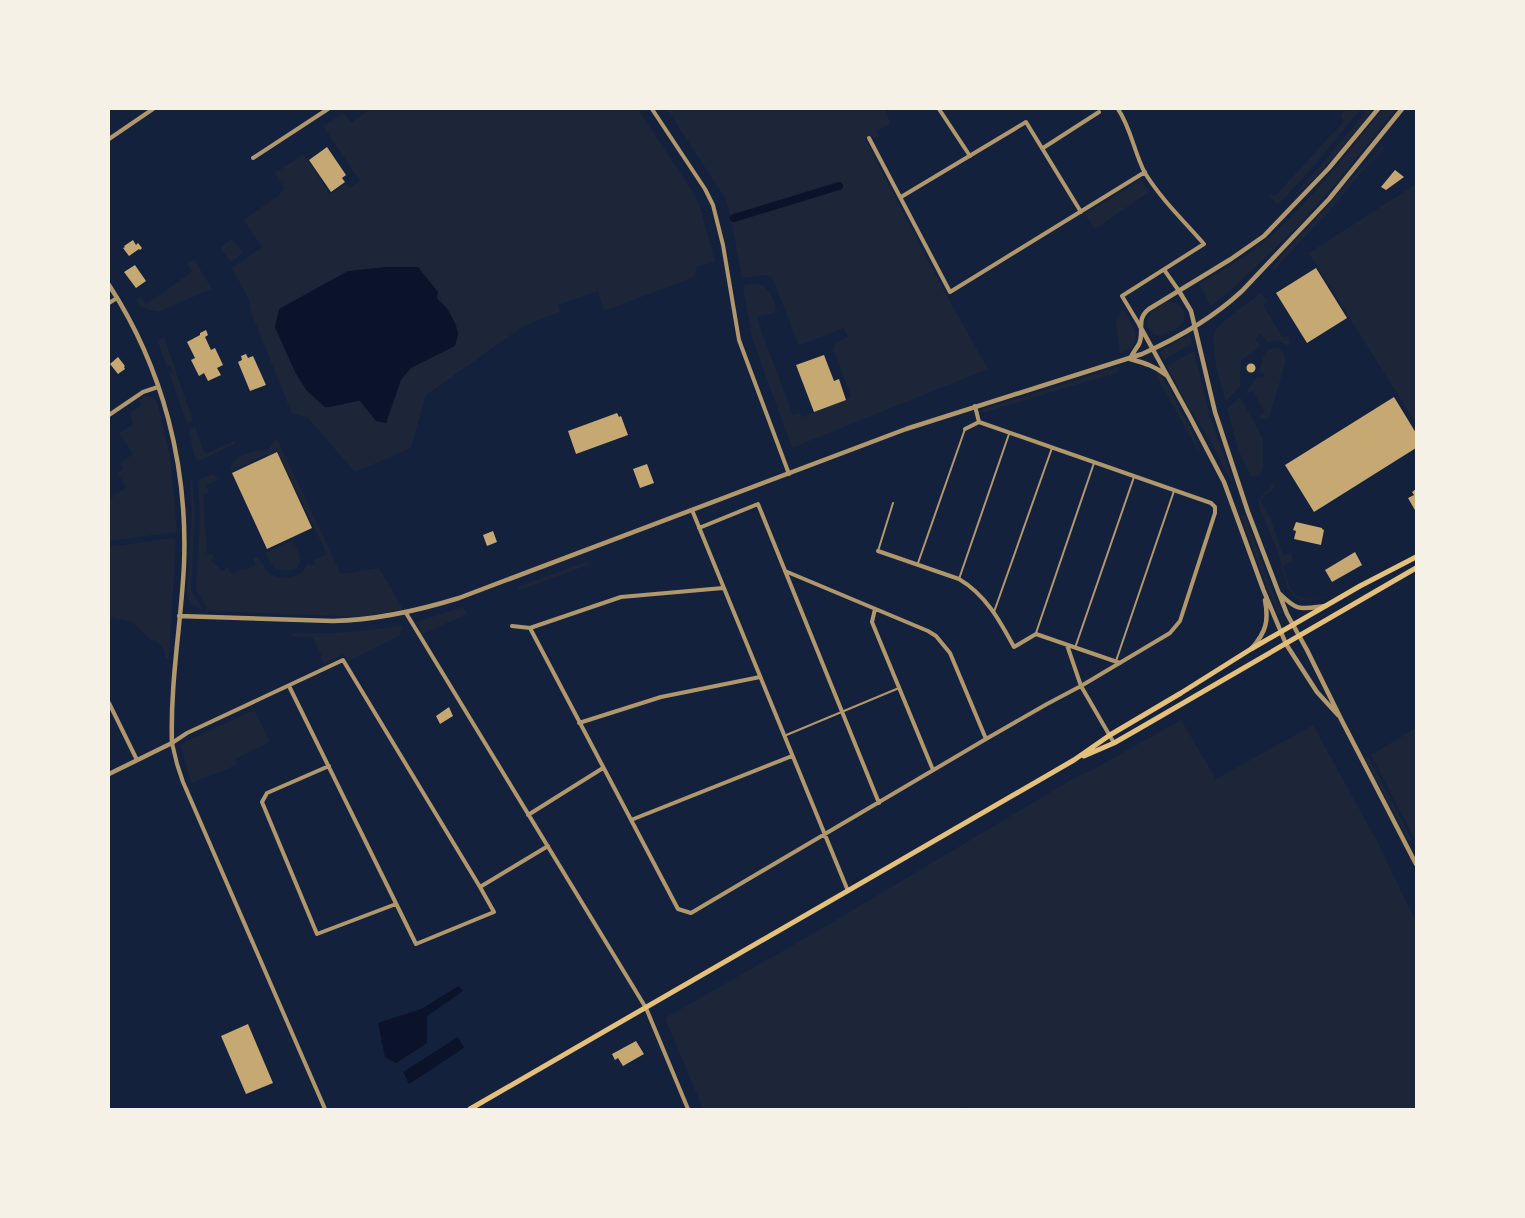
<svg xmlns="http://www.w3.org/2000/svg" width="1525" height="1218" font-family="Inter,sans-serif">
	<style>
		.green { fill: #1d2539 }
		.water { fill: #0b132b }
		.lines { fill: none; stroke-linecap: round; stroke-linejoin: round }
		.canal { stroke: #0b132b; stroke-width: 8 }
		.building { fill: #c6a872 }
		.service { stroke: #b1986c; stroke-width: 2 }
		.minor { stroke: #b1986c; stroke-width: 4 }
		.tertiary { stroke: #b1986c; stroke-width: 4.5 }
		.secondary { stroke: #e5c07b; stroke-width: 5 }
	</style>
	<rect width="100%" height="100%" fill="#14213d"/>
	<path class="green" d="M371,109H638L691,189L700,207L715,262L697,267L694,277L604,311L598,291L558,305L560,312L524,326L426,395L411,448L355,472L307,417L292,414L251,312L249,300L232,268L262,247L244,220L279,195L284,188L275,173L304,154L330,194L346,184L350,188L360,181L323,126L344,113L351,123Z
		M667,109H886L890,124L876,131L879,136L874,139L872,135L865,139L948,298L988,369L792,448L752,338L743,286C764,279 769,289 776,307L774,313L757,316L759,325L793,415L799,413L803,417L850,398L851,396L833,349L836,343L848,337L844,328L801,345L798,344L772,277L766,275L742,278L731,219L725,198Z
		M1346,109H1361C1334,141 1308,175 1278,204L1276,203L1268,194L1275,196L1343,122L1341,115Z
		M1368,109H1373C1348,140 1324,172 1293,197L1329,156Z
		M1383,109H1396L1332,188L1299,225L1229,292L1211,306L1199,284C1220,272 1241,260 1260,245C1306,208 1346,154 1383,109Z
		M1383,146H1386C1365,166 1348,189 1329,211C1311,231 1291,250 1274,271L1272,269L1281,256L1325,209L1350,180Z
		M1141,180L1149,192L1095,229L1085,214Z
		M1416,184V424L1309,253Z
		M232,239L243,253L231,262L220,248Z
		M194,259L212,289L158,312L140,307L136,300L141,297L146,304L192,272L187,264Z
		M1261,293L1267,301L1263,305L1283,338L1288,336L1290,342L1287,345L1277,340L1267,342L1261,334L1255,339L1260,346L1241,361L1240,386L1226,401C1221,387 1208,342 1216,330C1222,320 1251,301 1261,293Z
		M1170,302C1180,303 1189,312 1183,322C1178,330 1162,337 1154,334L1147,326C1146,312 1158,306 1170,302Z
		M1124,310C1130,322 1141,333 1133,347L1120,354L1116,321L1119,314Z
		M1188,335L1190,336L1192,343L1164,360L1160,352L1161,350Z
		M164,337L193,421L187,424L169,373L172,372L170,366L167,367L157,340Z
		M1273,348H1278L1283,352L1285,357V364L1269,418L1265,420L1258,416L1264,412L1253,391L1247,393V391L1257,377L1262,378L1264,374L1259,372C1262,362 1262,352 1273,348Z
		M1194,351L1209,413L1233,482L1232,483L1207,435L1190,410L1167,366Z
		M1119,367L1118,371L1116,373L982,413L983,409L986,408Z
		M1158,372L1167,384L1192,432L1202,457L1157,377L1156,374Z
		M145,396L153,397L157,402L170,456L177,532L109,541V500L126,487L117,473L123,469L120,463L133,454L119,433L133,424L130,413L141,405L139,400Z
		M1238,399L1240,398L1242,400L1263,439V469L1259,476L1251,477L1238,449L1227,409Z
		M195,427L204,452L208,453L234,441L235,444L199,461L196,460L189,434L190,429Z
		M277,439L341,574L379,568L403,609L364,617L208,611L196,589L200,519L198,481L199,479L214,474L218,480L206,485L209,493L203,495L207,554H213V557L211,561L223,571L227,567L232,574L244,568L245,570L255,565L253,558L256,557C263,560 263,567 268,572C280,583 303,579 308,562L310,566L315,564L314,560L327,554L277,451L269,455L268,454L231,471C229,455 255,450 267,450Z
		M192,478L195,511L191,590L203,610C193,607 189,603 187,593L192,511L190,484Z
		M1274,483H1276L1272,490L1260,500L1271,519L1283,556L1291,552L1293,560L1283,566C1286,574 1288,587 1294,593C1302,602 1320,598 1330,595L1322,598L1302,600L1297,598L1292,594L1287,586L1278,552L1259,507V499Z
		M1245,515L1265,571L1282,613L1278,615L1261,572L1241,516Z
		M171,538L176,540L169,659L165,658V651L155,640L152,641L133,622L109,617V547Z
		M293,540C295,546 300,553 300,560C301,573 282,571 274,568L265,553Z
		M588,561L589,564L588,565L519,590L518,587Z
		M463,607L467,614L423,634H422L416,622Z
		M403,625L400,635L348,661L344,654L324,664L320,657L322,656L313,638L292,637L293,633C331,634 366,632 403,625Z
		M254,710L270,742L235,759L237,765L191,783L181,746L187,741Z
		M1181,720L1216,779L1313,725L1378,843L1416,922V1109H970L961,1107L957,1109H703L665,1018L816,932L1071,780L1092,770Z
		M1416,728V842L1371,755Z
		M1364,757L1369,758L1413,842L1407,838Z"/>
	<path class="water" d="M386,267H418L438,292L437,297L438,300C446,303 458,326 458,334C457,338 456,343 455,346L411,368L401,380L386,423L376,421L360,401C348,402 337,407 325,407L307,391L296,374L286,352L275,327L279,309L348,271Z
		M459,986L463,991L427,1016V1043L396,1063L385,1057L378,1023L421,1009Z
		M458,1037L464,1048L409,1084L403,1072Z"/>
	<g class="lines">
		<path class="canal" d="M734,218L839,186"/>
	</g>
	<path class="building" d="M327,147L346,175L342,178L345,182L331,192L309,160Z
		M1395,170L1404,177L1386,190L1381,187Z
		M133,240L136,245L138,243L142,248L140,250L139,249L129,256L123,248L125,247L124,246Z
		M135,265L146,281L136,288L124,272Z
		M1316,268L1347,318L1307,343L1276,293Z
		M206,330L208,335L205,337L211,350L215,348L223,365L217,368L221,375L208,381L204,373L199,376L191,360L195,358L187,342L200,335V333Z
		M246,354L248,358L253,356L266,385L250,391L238,362L242,360L241,356Z
		M824,355L834,381L839,379L846,400L814,412L796,365Z
		M118,357L125,366L124,367L125,369L118,374L110,364Z
		M1246.5 368a4.5 4.5 0 1 1 9 0a4.5 4.5 0 1 1-9 0Z
		M1394,397L1416,433V448L1314,512L1285,465Z
		M617,413L619,417L621,416L628,435L576,454L568,431Z
		M277,452L312,528L267,549L232,473Z
		M647,464L654,483L640,488L633,469Z
		M1416,489V512L1408,498L1414,495L1412,492Z
		M1296,522L1322,528V529L1324,530L1321,545L1294,539L1296,531L1293,530Z
		M493,531L497,542L487,546L483,535Z
		M1355,552L1362,565L1332,582L1325,570Z
		M449,707L453,716L440,724L436,716Z
		M248,1024L273,1083L246,1094L221,1036Z
		M636,1041L644,1054L623,1066L618,1058L615,1060L612,1054Z"/>
	<g class="lines">
		<path class="service" d="M878,551L893,503
			M918,563L965,429
			M959,579L1009,434
			M994,612L1052,448
			M1036,633L1094,463
			M1075,648L1134,477
			M1116,661L1174,491
			M784,736L899,688"/>
		<path class="minor" d="M652,109L705,189L713,205L723,245L739,340L789,474
			M939,109L970,156
			M1118,109C1131,128 1134,152 1145,173C1161,199 1184,221 1204,244L1122,296L1140,326
			M869,138L950,292L1145,172
			M109,139L153,109
			M1043,148L1099,112
			M253,158L328,109
			M901,197L1026,122L1081,212
			M1165,271L1179,291
			M109,303L117,298
			M975,406L979,422
			M109,415L143,392L158,387
			M965,429L979,422
			M692,510L848,891
			M699,528L758,504L879,803
			M878,551L959,579C986,595 1000,621 1014,647L1036,634L1120,663
			M785,571L928,631L936,636L950,653L986,739
			M875,609L872,622L933,770
			M406,613L646,1008L688,1109
			M512,626L530,628L621,597L723,588
			M530,628L678,909L691,913L986,739L1047,704L1081,686L1170,633L1180,621L1215,513V507L1211,503L979,422
			M1067,645L1081,686L1114,743
			M289,686L416,944L494,912L480,887
			M109,703L137,760
			M579,723L661,697L760,677
			M329,766L267,793L262,802L317,934L396,904
			M528,815L603,768
			M631,820L792,756
			M325,1109L183,782L177,764L172,743L187,733L343,660L480,887L548,846"/>
		<path class="tertiary" d="M109,285C163,368 188,466 184,565C181,625 170,683 172,743L109,774
			M1179,291L1191,311L1215,412L1248,512L1278,591L1287,614L1307,650L1341,719L1416,864
			M1140,326L1190,417L1224,482L1263,589L1286,644L1317,692L1338,715
			M1130,359C1132,354 1136,349 1139,344C1145,331 1135,320 1149,309L1231,259L1264,236L1329,168L1378,109
			M1130,359C1144,363 1155,366 1166,375
			M1280,594C1298,612 1301,609 1325,606
			M179,616L333,621C377,620 417,611 459,598L906,429L1142,354C1178,338 1213,318 1242,291L1329,199L1402,109
			M1252,648C1266,632 1269,621 1265,600"/>
		<path class="secondary" d="M1084,756L1114,743L1135,731L1416,568
			M470,1109L1074,760L1110,735L1181,693L1251,649L1360,586L1416,557"/>
	</g>
	<rect width="1525" height="1218" fill="none" stroke="#f6f1e7" stroke-width="220"/>
</svg>
